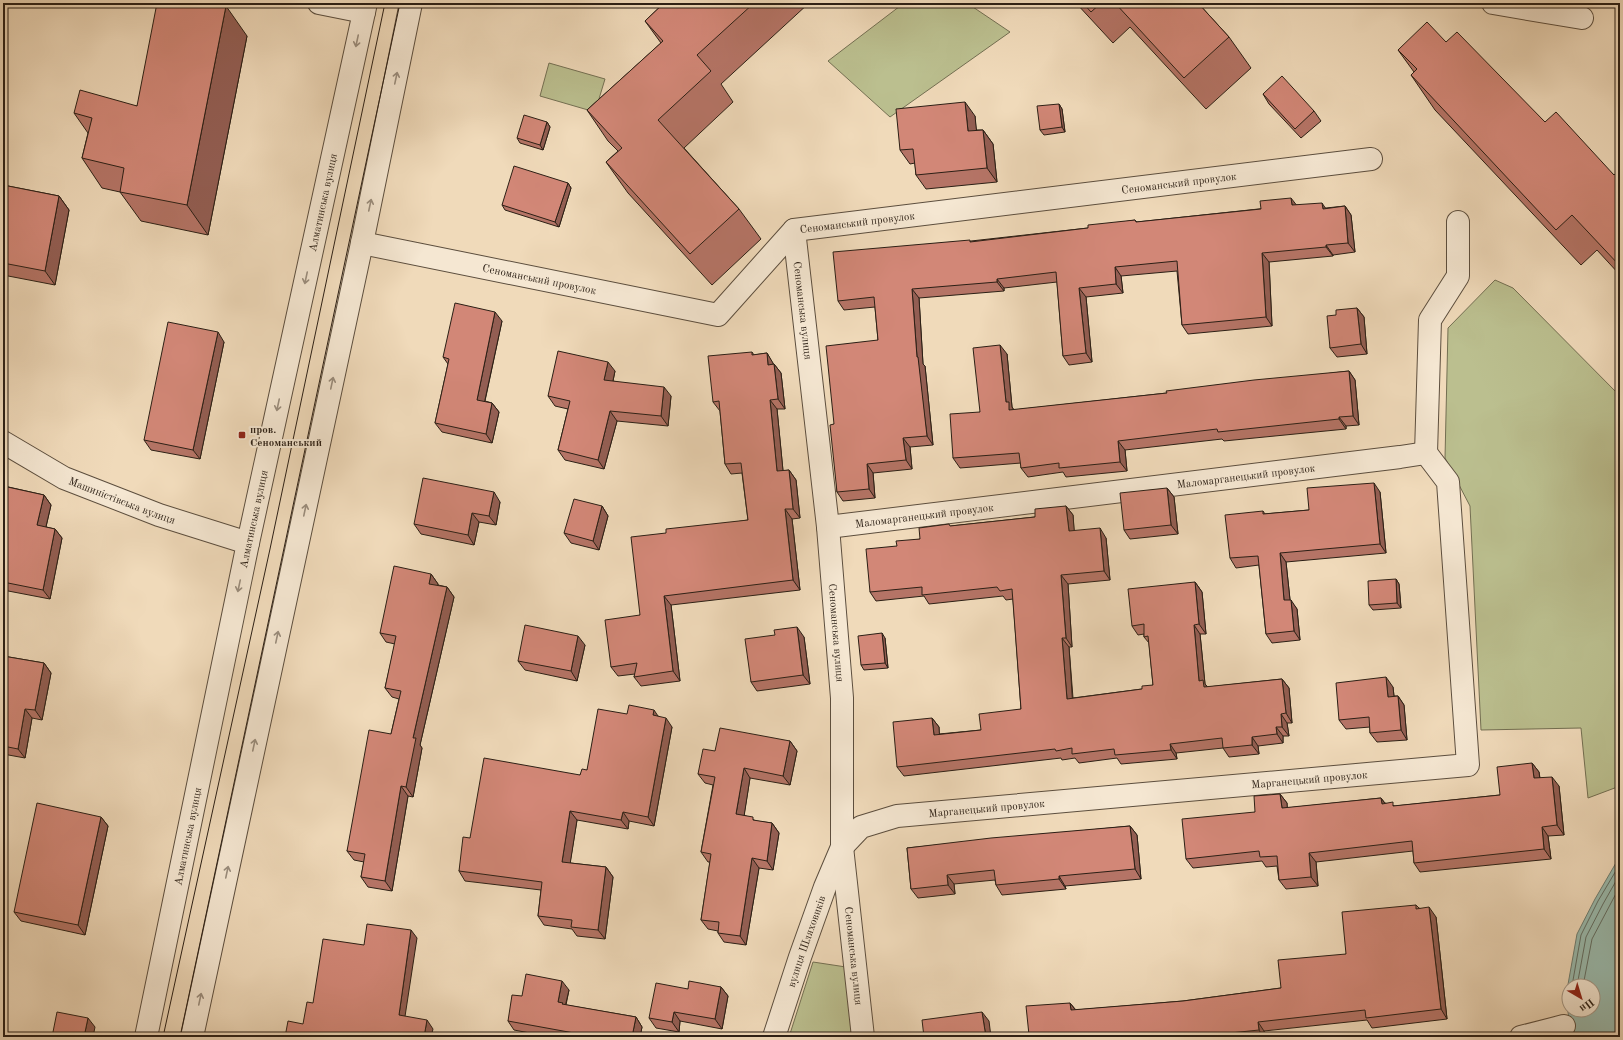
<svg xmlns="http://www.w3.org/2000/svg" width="1623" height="1040" font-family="'Old Standard TT',serif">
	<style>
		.green { fill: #bbbf8f; stroke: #736f52 }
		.water { fill: #9abbae; stroke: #6e7d71; fill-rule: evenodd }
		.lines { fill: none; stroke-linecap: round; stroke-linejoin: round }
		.shore { stroke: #626d62; stroke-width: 1 }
		.minor-casing { stroke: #5c4e3e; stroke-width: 24 }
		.minor { stroke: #f5e7d2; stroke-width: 22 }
		.tram { stroke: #2b1f15; stroke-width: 1 }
		.wall { fill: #b57466; stroke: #2b1f15 }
		.shaded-wall { fill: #935e53; stroke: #2b1f15 }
		.building { fill: #d28777; stroke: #2b1f15 }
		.oneway { stroke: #9a8d7d }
		.poi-dot { fill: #8f2418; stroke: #f5e7d2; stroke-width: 1.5 }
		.labels { text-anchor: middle; stroke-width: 4; stroke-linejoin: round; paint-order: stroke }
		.street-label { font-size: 11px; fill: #2b1f15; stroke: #f5e7d2 }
		.poi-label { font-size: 11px; font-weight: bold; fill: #2b1f15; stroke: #f5e7d2; text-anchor: start }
	</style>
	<rect width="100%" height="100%" fill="#f0daba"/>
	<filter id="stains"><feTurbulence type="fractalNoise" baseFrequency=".005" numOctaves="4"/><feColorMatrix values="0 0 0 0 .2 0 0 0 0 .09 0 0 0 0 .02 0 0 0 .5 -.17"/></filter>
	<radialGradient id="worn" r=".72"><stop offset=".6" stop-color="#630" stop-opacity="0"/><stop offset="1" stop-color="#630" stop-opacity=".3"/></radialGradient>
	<path class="green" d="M904,3H967L1010,32L890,117L828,61Z
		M549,63L605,79L595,112L540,96Z
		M1495,280L1513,288L1620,396V786L1588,798L1581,728L1481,730L1470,506L1445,458L1448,328Z
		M813,962L846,967L852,1037H789Z"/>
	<path class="water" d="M1620,856V1037H1572L1567,1006V990L1577,934L1595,899ZM1569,986H1593V1010H1569Z"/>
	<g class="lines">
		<path class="shore" d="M1572,986L1581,935L1598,901L1620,864
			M1577,986L1586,937L1603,904L1620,874
			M1583,986L1592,939L1620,886"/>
		<g class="minor-casing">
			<g id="minor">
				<path d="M319,3L364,12"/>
				<path d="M1493,3L1582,18"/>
				<path id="s1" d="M794,230L828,527L842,698V847L863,1037"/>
				<path id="s2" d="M362,243L718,315L794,230L1371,159"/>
				<path id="s3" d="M3,442L64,478L159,515L248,543"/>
				<path d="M1426,453L1430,320L1458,276V222"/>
				<path id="s4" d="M828,527L1400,457L1426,453"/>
				<path id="s5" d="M146,1037L248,543L366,3"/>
				<path d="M192,1037L362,243L411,3"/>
				<path id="s6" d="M774,1037L800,957L825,887L842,847L861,827L897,816L1468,765L1448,482L1426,453"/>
				<path d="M1521,1037L1564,1026"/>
			</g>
		</g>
		<use href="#minor" class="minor"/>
		<path class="tram" d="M163,1037L270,549L385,3
			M180,1037L400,3"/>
	</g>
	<path class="wall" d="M664,3H809L721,84L733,102L684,148L739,209L761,239L712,285L628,193L606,162L618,151L608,141L587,110L661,43L645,21Z
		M1076,3H1198L1229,37L1251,68L1206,109L1130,27L1113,43Z
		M247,36L208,235L141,221L120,192L102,188L82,158L88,133L74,113L137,106Z
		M1446,42L1545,122L1614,175L1620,169V275L1597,250L1581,265L1435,110L1411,75L1414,72L1398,50Z
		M1263,94L1314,111L1321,121L1301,138L1269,104Z
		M1059,104L1062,109L1065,132L1044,135L1040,130Z
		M975,116L976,130H983L993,144L997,182L926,189L916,175L915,163L910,164L900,150Z
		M547,122L550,127L543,150L520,143L517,138Z
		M568,183L571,188L559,227L505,210L502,205Z
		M3,185L59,196L69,210L55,285L3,275Z
		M1296,205L1326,208L1345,206L1351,215L1355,252L1333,255V256L1269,262L1272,326L1188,334L1182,325L1177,271L1121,276L1123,293L1086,297L1092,362L1069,365L1063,356L1057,282L1004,288V291L919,298L923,364L925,366L933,445L910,447L912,469L873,473L875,498L843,501L837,492L834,424L878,340L875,307L844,310L838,301L971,241L1088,228L1135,220L1137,222Z
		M1357,308L1364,317L1367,354L1337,357L1330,348L1336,315Z
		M502,321L485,401L492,403L499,412L492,443L442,432L435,423L448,364L443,357Z
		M224,342L200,459L151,450L144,440Z
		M752,352L754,355L767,353L773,364H774L781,373L785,409H777L783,471L789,470L796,480L800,518L792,519L800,590L671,605L680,681L641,686L634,677L635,674L618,676L611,667L640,615L666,533L748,520L742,473L731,474L725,464L720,411L713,402Z
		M1007,354L1012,407L1014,410L1167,393L1349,371L1355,380L1359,425L1346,426V429L1224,441L1222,439L1125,450L1127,471L1066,477L1063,472L1028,477L1021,468V463L960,468L953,458L980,412Z
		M615,371L613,381L671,396L668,426L617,421L604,469L565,460L558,450L568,409L555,406L548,396Z
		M3,473L6,477L4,486L44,495L51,505L46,527L55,529L62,538L50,599L3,590Z
		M1167,488L1174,497L1178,534L1130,539L1124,530Z
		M1380,492L1386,553L1286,562L1290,600L1297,609L1300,640L1272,643L1266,634L1259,565L1236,568L1230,558L1263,511L1265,514L1309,510Z
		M500,502L496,525L479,522L474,545L421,534L414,524Z
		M602,506L608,516L599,550L571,543L564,533Z
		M1066,506L1073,515L1074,531L1106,538L1110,580L1068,584L1072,647H1069L1073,698L1142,689L1153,685L1149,643L1144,637V634L1138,635L1132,626L1195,582L1202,592L1206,634H1200L1205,684L1208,687L1282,679L1289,688L1292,723H1287L1289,736H1283V743L1258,746L1259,754L1229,757L1223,748L1176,753L1177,759L1121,764L1117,758L1079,763L1075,758L1062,760L1061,758L904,776L897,767L932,718L939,727V734L981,730L1021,709L1013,599L1006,600L1003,596L929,604L924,596L876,601L870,592L897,546L920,539L951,526L1035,517Z
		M431,574L438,584V585L447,587L454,597L420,745L422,748L413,797L408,796L392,891L368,887L361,877L364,862L354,860L347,851L391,734L399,699L392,697L385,688L395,644L386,642L380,633Z
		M1396,579L1399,584L1401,608L1373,610L1369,605Z
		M775,635L804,637L810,684L757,691L751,682Z
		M885,638L888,668L864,670L861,665Z
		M585,645L577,681L525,670L518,661Z
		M3,656L44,663L51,673L42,720L32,718L25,758L3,754Z
		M1393,687L1394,696H1398L1404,705L1407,740L1377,742L1370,733V727L1346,729L1339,720Z
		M627,714L658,716L672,727L654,826L629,821L628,829L577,820L570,863L606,867L613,877L605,939L577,936L572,929L544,925L538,916L541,890L465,881L459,871L470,838L580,775L587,770Z
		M790,741L797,751L790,785L750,778L744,815L756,821L772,823L779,833L773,870L759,868L746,945L724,942L718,933V931L708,929L701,920L710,862H708L701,852L713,785L705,783L698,774L715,751Z
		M1532,763L1539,772L1540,778L1559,786L1564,835L1548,836L1551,859L1420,872L1414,863L1413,851L1316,862L1318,886L1286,889L1279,880L1277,866L1266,867L1262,861L1193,868L1186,859L1255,812L1280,794L1287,803V808L1381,798L1385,803L1395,806L1500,795Z
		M101,817L108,826L85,935L21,921L14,912Z
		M1130,826L1137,835L1141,879L1065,886L1066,889L1002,895L996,885L995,880L954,884L955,894L918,898L911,889L907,848Z
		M1416,905L1419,908L1436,917L1447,1019L1372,1028L1367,1020L1264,1031L1265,1037H1025L1029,1035L1070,1003L1076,1010L1183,1001L1281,988L1346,954Z
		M721,987L728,996L722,1029L680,1021L679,1032L656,1028L649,1018L688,989Z
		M569,990L566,1005L636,1017L642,1027L640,1037H551L514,1030L508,1021L522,996Z"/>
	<path class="shaded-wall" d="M226,6L247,36L208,235L187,205Z
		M965,102L975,116L978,145L968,131Z
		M1059,104L1062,109L1065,132L1062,127Z
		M547,122L550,127L543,150L540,145Z
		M983,130L993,144L997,182L987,168Z
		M568,183L571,188L559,227L555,222Z
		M59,196L69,210L55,285L45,271Z
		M1291,198L1298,207L1292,205Z
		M1322,203L1328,212L1323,209Z
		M1345,206L1351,215L1355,252L1348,243Z
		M1326,245L1333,255V256L1326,247Z
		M1262,253L1269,262L1272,326L1266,317Z
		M1115,267L1121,276L1123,293L1116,284Z
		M997,279L1004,288V291L997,282Z
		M1079,288L1086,297L1092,362L1086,353Z
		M912,289L919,298L923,364L925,366L933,445L927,436L917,357Z
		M1357,308L1364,317L1367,354L1361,344Z
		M495,312L502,321L483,409L477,400Z
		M218,332L224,342L200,459L193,450Z
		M1000,345L1007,354L1012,407L1015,412L1009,410L1006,402Z
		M767,353L773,363L774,374L768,365Z
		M608,362L615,371L611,390L604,380Z
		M774,364L781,373L785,409L778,399Z
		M1349,371L1355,380L1359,425L1353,416Z
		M664,387L671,396L668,426L661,416Z
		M770,400L777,409L784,481L777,471Z
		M492,403L499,412L492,443L486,434Z
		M610,411L617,421L604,469L598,460Z
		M1339,417L1346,426V429L1339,419Z
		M903,438L910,447L912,469L906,460Z
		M1118,441L1125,450L1127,471L1120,462Z
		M867,464L873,473L875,498L869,489Z
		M789,470L796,480L800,518L793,509Z
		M3,473L6,477L3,489Z
		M1374,483L1380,492L1386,553L1380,544Z
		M1167,488L1174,497L1178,534L1171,525Z
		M494,492L500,502L496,525L489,516Z
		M44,495L51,505L44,535L37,525Z
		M602,506L608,516L599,550L593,541Z
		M1066,506L1073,515L1075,540L1069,531Z
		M785,509L792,519L800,590L793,580Z
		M472,513L479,522L474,545L468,535Z
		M1100,528L1106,538L1110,580L1104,571Z
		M55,529L62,538L50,599L43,590Z
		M1280,553L1286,562L1291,609L1284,600Z
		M431,574L438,584L436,593L429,584Z
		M1061,575L1068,584L1072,647L1066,638Z
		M1396,579L1399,584L1401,608L1397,603Z
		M1195,582L1202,592L1206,634L1199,624Z
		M447,587L454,597L420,745L422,748L413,797L406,787L413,738Z
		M664,596L671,605L680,681L673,671Z
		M1291,600L1297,609L1300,640L1294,631Z
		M1194,625L1200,634L1205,684L1209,689L1210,697L1199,681Z
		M797,627L804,637L810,684L803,675Z
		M882,633L885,638L888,668L885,663Z
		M578,636L585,645L577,681L571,671Z
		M1062,638L1069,647L1073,708L1067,699Z
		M44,663L51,673L42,720L35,710Z
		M1386,677L1393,687L1395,706L1388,697Z
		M1282,679L1289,688L1292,723L1286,713Z
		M1398,696L1404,705L1407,740L1401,730Z
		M25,709L32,718L25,758L18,749Z
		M654,710L660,719L653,715Z
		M1281,714L1287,723L1289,736L1282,727Z
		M666,718L672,727L654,826L648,817Z
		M932,718L939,727L940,744L934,735Z
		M1276,727L1283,736V743L1277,734Z
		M1252,737L1258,746L1259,754L1252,745Z
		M790,741L797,751L790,785L783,776Z
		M1170,744L1176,753L1177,759L1171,750Z
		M1532,763L1539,772L1541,788L1534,778Z
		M744,768L750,778L743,823L736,814Z
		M1552,777L1559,786L1564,835L1557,825Z
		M401,786L408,796L392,891L385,881Z
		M1280,794L1287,803L1288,818L1282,808Z
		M1381,798L1388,808L1382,804Z
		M570,811L577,820L569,871L562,862Z
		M623,812L629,821L628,829L621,820Z
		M101,817L108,826L85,935L78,925Z
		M772,823L779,833L773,870L767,861Z
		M1130,826L1137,835L1141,879L1135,869Z
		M1542,827L1548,836L1551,859L1544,849Z
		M1309,853L1316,862L1318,886L1311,877Z
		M752,858L759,868L746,945L740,936Z
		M606,867L613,877L605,939L598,930Z
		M947,875L954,884L955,894L948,885Z
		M1059,876L1065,886L1066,889L1059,879Z
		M1429,907L1436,917L1447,1019L1441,1009Z
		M411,930L417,938L404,1023L399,1015Z
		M562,981L569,990L565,1007L558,1002Z
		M721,987L728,996L722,1029L715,1019Z
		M1070,1003L1077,1012L1071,1010Z
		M674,1012L680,1021L679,1032L672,1022Z
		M982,1012L989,1021L991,1037H986Z
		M636,1017L642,1027L640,1037H632Z
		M88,1018L95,1027L93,1037H84Z
		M427,1020L433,1029L431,1037H424Z
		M1258,1022L1264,1031L1265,1037H1263L1259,1030Z"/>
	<path class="building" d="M157,3H210L226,6L187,205L120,192L124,168L82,158L92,118L74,113L80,90L137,106Z
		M664,3H754L697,55L711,71L658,120L739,209L690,254L606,162L622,148L587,110L663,41L645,21Z
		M1083,3H1101L1091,12Z
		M1115,3H1198L1229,37L1184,78Z
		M1427,22L1446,42L1457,32L1545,122L1556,112L1614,175L1620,169V266L1572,215L1556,230L1411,75L1417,69L1398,50Z
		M1282,76L1314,111L1295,129L1263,94Z
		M965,102L968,131L983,130L987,168L916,175L913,149L900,150L896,109Z
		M1059,104L1062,127L1040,130L1037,106Z
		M524,115L547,122L540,145L517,138Z
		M514,166L568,183L555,222L502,205Z
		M3,185L59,196L45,271L3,263Z
		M1291,198L1292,205L1322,203L1323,209L1345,206L1348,243L1326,245V247L1262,253L1266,317L1182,325L1177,261L1115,267L1116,284L1079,288L1086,353L1063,356L1056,272L997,279V282L912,289L917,357H918L927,436L903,438L906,460L867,464L869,489L837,492L830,425L834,424L826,346L878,340L874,297L838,301L833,252L970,240V242L1088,228V225L1135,220L1136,222L1261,209L1260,201Z
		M455,303L495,312L477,400L492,403L486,434L435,423L449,359L443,357Z
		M1357,308L1361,344L1330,348L1327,316L1336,315V310Z
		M168,322L218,332L193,450L144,440Z
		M1000,345L1006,402H1009V410L1167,393L1166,391L1254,380L1349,371L1353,416L1339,417V419L1218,432L1217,429L1118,441L1120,462L1059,468V463L1021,468L1019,453L953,458L950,414L980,412L973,348Z
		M558,351L608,362L604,380L664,387L661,416L610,411L598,460L558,450L570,401L548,396Z
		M752,352V355L767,353L768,365L774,364L778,399L770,400L777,471L789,470L793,509H785L793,580L664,596L673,671L634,677L637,663L611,667L605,620L640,615L631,537L666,533V529L748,520L741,463L725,464L719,401L713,402L708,356Z
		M423,478L494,492L489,516L472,513L468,535L414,524Z
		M1374,483L1380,544L1280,553L1284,600H1291L1294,631L1266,634L1258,556L1230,558L1225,515L1263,511V514L1309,510L1307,488Z
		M3,486L44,495L37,525L55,529L43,590L3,582Z
		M1167,488L1171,525L1124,530L1120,493Z
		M574,499L602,506L593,541L564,533Z
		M1066,506L1069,531L1100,528L1104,571L1061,575L1066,638H1062L1067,699L1142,689V686L1153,685L1148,636L1144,637V624L1132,626L1128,589L1195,582L1199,624L1194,625L1199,681L1203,680L1204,687L1282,679L1286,713L1281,714L1282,727H1276L1277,734L1252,737V745L1223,748L1222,738L1170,744L1171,750L1115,755L1114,749L1072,754V748L1056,751L1055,749L897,767L893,722L932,718L934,735L981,730L979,714L1021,709L1012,589L1000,591L997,587L922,595V587L870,592L866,549L897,546L896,541L920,539L919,528L949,524L950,526L1035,517V509Z
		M394,566L431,574L429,584L447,587L413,738H416L406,787L401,786L385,881L361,877L365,854L347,851L369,730L391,734L401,691L385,688L396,636L380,633Z
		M1396,579L1397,603L1369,605L1368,581Z
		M525,625L578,636L571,671L518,661Z
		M797,627L803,675L751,682L745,639L775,635L774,630Z
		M882,633L885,663L861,665L858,636Z
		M3,656L44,663L35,710L25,709L18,749L3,746Z
		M1386,677L1388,697L1398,696L1401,730L1370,733L1369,717L1339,720L1336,683Z
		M629,705L654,710L653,715L666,718L648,817L623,812L621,820L570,811L562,862L606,867L598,930L571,927L572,920L538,916L542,882L459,871L463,837L470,838L484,758L580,775L582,769L587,770L598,709L627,714Z
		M720,728L790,741L783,776L744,768L736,814L753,817V820L772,823L767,861L752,858L740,936L718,933L719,922L701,920L711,854L701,852L715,777L698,774L703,749L715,751Z
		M1532,763L1534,778L1552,777L1557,825L1542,827L1544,849L1414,863L1412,841L1309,853L1311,877L1279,880L1277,856L1260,857L1259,851L1186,859L1182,819L1255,812L1254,796L1280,794L1282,808L1381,798L1382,804L1393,802V806L1500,795L1497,767Z
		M37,803L101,817L78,925L14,912Z
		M1130,826L1135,869L1059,876V879L996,885L994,870L947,875L948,885L911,889L907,848L991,838Z
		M1416,905V909L1429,907L1441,1009L1366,1018L1365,1010L1258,1022L1259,1030L1192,1037H1025L1029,1035L1026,1006L1070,1003L1071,1010L1183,1001L1281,988L1278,960L1346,954L1342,912Z
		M367,924L411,930L399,1015L427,1020L424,1037H285L288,1021L303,1024L307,1002L313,1003L323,939L364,945Z
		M526,974L562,981L558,1002L563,1003L562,1004L636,1017L632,1037H584L585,1035L508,1021L512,995L522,996Z
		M689,981L721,987L715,1019L674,1012L672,1022L649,1018L656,983L688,989Z
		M57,1012L88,1018L84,1037H52Z
		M982,1012L986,1037H924L922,1020Z"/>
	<defs><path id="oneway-shaft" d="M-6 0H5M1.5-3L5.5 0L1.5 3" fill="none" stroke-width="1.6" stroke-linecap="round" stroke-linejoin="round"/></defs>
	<g class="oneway">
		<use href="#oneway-shaft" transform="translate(357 41) rotate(102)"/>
		<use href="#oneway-shaft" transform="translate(396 78) rotate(-78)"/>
		<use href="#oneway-shaft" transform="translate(370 205) rotate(-78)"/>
		<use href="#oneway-shaft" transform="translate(306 278) rotate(102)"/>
		<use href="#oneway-shaft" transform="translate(332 383) rotate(-78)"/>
		<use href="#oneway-shaft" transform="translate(278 405) rotate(102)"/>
		<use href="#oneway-shaft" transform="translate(305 510) rotate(-78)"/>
		<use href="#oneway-shaft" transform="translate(239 586) rotate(102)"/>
		<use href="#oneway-shaft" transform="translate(277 637) rotate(-78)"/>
		<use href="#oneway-shaft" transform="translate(254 745) rotate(-78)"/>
		<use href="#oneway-shaft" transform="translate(227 872) rotate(-78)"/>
		<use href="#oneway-shaft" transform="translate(200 999) rotate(-78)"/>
	</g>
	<rect class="poi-dot" x="238" y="431" width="8" height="8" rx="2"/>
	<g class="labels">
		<g class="street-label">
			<text dy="4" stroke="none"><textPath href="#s2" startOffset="865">Сеноманський провулок</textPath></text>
			<text dy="4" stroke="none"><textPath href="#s5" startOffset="853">Алматинська вулиця</textPath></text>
			<text dy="4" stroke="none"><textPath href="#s2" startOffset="541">Сеноманський провулок</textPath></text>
			<text dy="4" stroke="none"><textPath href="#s2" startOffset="181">Сеноманський провулок</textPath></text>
			<text dy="4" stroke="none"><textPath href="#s1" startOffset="81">Сеноманська вулиця</textPath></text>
			<text dy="4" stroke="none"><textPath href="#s4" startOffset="421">Маломарганецький провулок</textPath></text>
			<text dy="4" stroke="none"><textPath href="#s3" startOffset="133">Машиністівська вулиця</textPath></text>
			<text dy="4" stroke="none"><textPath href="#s4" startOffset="97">Маломарганецький провулок</textPath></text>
			<text dy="4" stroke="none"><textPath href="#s5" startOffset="529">Алматинська вулиця</textPath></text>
			<text dy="4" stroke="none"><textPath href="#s1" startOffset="405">Сеноманська вулиця</textPath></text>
			<text dy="4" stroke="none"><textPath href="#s6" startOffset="681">Марганецький провулок</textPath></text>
			<text dy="4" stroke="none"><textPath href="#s6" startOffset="357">Марганецький провулок</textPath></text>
			<text dy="4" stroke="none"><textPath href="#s5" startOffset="205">Алматинська вулиця</textPath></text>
			<text dy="4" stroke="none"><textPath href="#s6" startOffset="101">вулиця Шляховиків</textPath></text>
			<text dy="4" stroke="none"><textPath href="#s1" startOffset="729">Сеноманська вулиця</textPath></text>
		</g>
		<g class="poi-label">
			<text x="250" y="433">пров.<tspan x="250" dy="13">Сеноманський</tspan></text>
		</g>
	</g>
	<rect width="1623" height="1040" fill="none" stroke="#f0daba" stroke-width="16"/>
	<rect x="4" y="4" width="1615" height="1032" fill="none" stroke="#2b1f15" stroke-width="2"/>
	<rect x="8" y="8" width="1607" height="1024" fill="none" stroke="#2b1f15"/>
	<g transform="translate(1581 998) rotate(142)"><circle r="19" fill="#f5e7d2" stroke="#a49786"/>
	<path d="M0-3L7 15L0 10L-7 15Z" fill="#8f2418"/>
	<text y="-6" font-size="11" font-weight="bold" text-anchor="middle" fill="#2b1f15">Пн</text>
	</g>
	<rect width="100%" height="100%" filter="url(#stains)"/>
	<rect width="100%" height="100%" fill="url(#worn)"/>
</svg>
